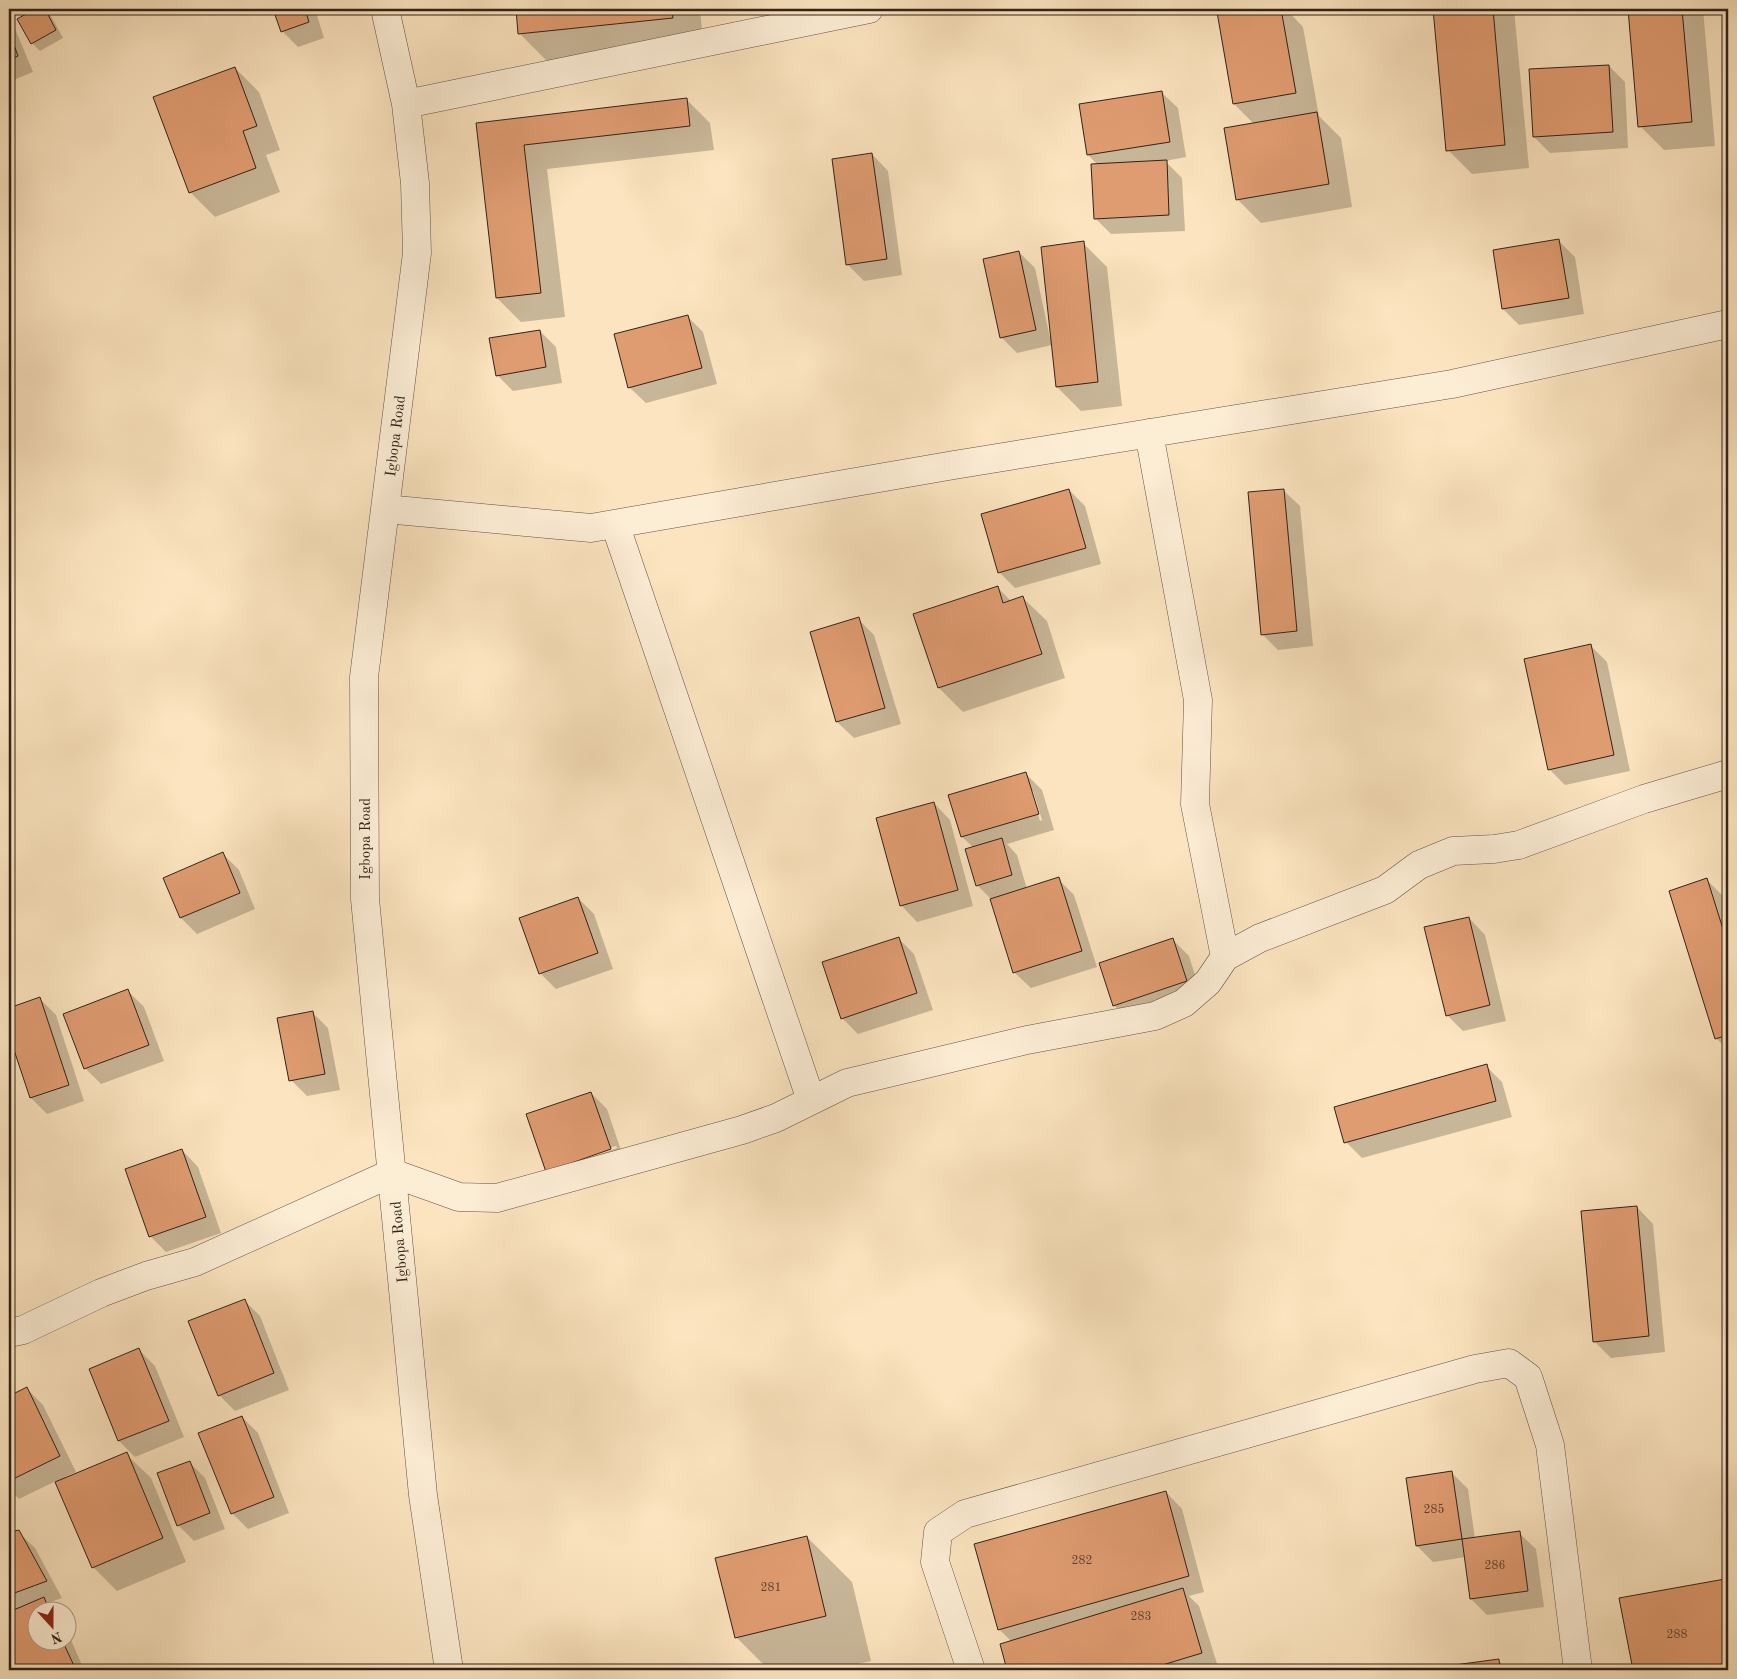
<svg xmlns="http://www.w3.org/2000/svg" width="1737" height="1679" font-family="'Old Standard TT',serif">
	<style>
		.shadow { fill: #0003; fill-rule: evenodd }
		.building { fill: #e09c71; stroke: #30221b }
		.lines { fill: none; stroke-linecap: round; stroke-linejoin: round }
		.minor-casing { stroke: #635244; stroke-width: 29 }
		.minor { stroke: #fcedd5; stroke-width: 28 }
		.labels { text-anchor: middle; stroke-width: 4; stroke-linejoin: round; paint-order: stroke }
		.number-label { font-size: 12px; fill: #5c4030 }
		.street-label { font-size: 15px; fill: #30221b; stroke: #fcedd5 }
	</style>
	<rect width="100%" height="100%" fill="#fbe4bf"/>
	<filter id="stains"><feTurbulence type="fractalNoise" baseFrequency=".004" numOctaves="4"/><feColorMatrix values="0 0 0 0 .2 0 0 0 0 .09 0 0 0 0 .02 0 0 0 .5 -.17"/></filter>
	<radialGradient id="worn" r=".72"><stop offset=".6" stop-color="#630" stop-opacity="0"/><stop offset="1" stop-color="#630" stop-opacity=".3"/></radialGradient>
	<path class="shadow" d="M38,9H45L50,14L63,38L40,51L32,43L19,19Z
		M274,9H315L324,38L298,47L282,31Z
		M517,9H700L704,49L551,65L519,33Z
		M1243,9H1286L1303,27L1319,116L1341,138L1352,207L1261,223L1237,199L1254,124L1234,104L1219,13Z
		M1434,9H1514L1529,168L1472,174L1448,150Z
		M1630,9H1703L1715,146L1664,150L1640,126Z
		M9,14L33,72L9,82Z
		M1609,66L1625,82L1628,148L1550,153L1534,137Z
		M235,68L259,92L280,150L266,155L280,192L215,217L191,193L155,98Z
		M1161,92L1178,108L1186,157L1165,161L1182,178L1185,231L1111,234L1095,218L1098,165L1088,155Z
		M686,99L710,123L714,150L547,169L565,317L521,322L497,298L478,124Z
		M872,154L888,171L902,275L864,281L848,265Z
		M1559,241L1575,257L1584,314L1519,325L1503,309L1494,251Z
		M1083,243L1107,267L1122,406L1081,411L1057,387L1052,345L1017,353L1001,337L1019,252L1035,268L1050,338Z
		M687,316L703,332L717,384L646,403L629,387Z
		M540,331L556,347L562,383L513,391L497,375Z
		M1069,490L1085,506L1101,564L1015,588L999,572Z
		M1283,490L1300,506L1313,646L1278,650L1262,634Z
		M998,588L1011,601L1022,597L1047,621L1065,678L963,712L939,688L915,615Z
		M858,619L874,635L901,724L854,738L837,722L811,633Z
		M1591,646L1607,662L1630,771L1565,785L1549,769Z
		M1026,774L1042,790L1054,830L1007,844L1017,855L1027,889L1058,879L1074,895L1097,967L1031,988L1014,972L991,899L977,885L973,847L962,837L950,796ZM1031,791H1033L1042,820L1040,821Z
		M934,803L950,820L973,906L917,922L901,905Z
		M223,854L239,870L255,909L197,934L181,918L164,879Z
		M1707,880L1723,896L1728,912V1034L1724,1035V1037L1728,1036V1050L1716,1038Z
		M578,898L594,914L613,969L556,989L540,973Z
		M1469,918L1485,935L1506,1021L1463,1031L1447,1015Z
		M898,938L914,954L933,1010L858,1034L842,1018Z
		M1173,940L1189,956L1202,997L1130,1021L1114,1005Z
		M128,991L144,1007L164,1061L101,1084L85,1068Z
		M40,999L56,1015L84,1101L47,1114L31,1098L9,1031V1009Z
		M312,1012L328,1028L340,1090L307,1096L291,1080Z
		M1486,1066L1502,1082L1512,1117L1362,1158L1346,1142Z
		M591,1093L607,1109L626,1165L547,1171ZM616,1146L617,1148L554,1170V1168Z
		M182,1150L198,1167L221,1233L166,1252L150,1236Z
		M1637,1207L1653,1224L1665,1352L1611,1358L1595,1342Z
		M244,1300L260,1316L289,1390L235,1411L219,1395Z
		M139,1350L155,1366L184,1437L135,1457L119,1441L90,1370Z
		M27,1389L43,1405L76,1472L65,1477L66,1479L126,1454L151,1478L186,1562L117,1591L93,1567L56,1481L19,1499L9,1489V1397Z
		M242,1417L258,1433L289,1513L248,1529L232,1513Z
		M189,1462L205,1478L225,1529L194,1541L178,1525Z
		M1452,1473L1468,1489L1475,1539L1519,1533L1536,1549L1544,1607L1487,1615L1471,1599L1466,1557L1433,1562L1417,1546Z
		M1166,1492L1182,1509L1204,1592L1189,1596L1199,1606L1219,1670H1009L1001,1645L1012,1642L999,1629Z
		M18,1532L35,1548L62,1598L48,1603L56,1612H38V1642H68V1633L84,1670H11L9,1665V1533Z
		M807,1537L852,1582L871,1661L830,1670H769L736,1637Z
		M1724,1580L1728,1584V1670H1634L1621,1599Z
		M1498,1660L1508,1670H1426Z"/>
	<path class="building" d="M35,9H45L56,30L31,44L17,19Z
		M273,9H305L309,22L281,32Z
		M516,9H672L673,18L518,34Z
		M1235,9H1281L1296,93L1233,104L1217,12Z
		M1433,9H1493L1505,145L1446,151Z
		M1628,9H1682L1692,122L1638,127Z
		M9,31L18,56L9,60Z
		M1609,65L1613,132L1533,137L1529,69Z
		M235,67L257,126L243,131L256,168L189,193L153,97Z
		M1162,91L1170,142L1087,155L1079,104Z
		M687,98L690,126L524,145L541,293L496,298L476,123Z
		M1317,112L1329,184L1236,200L1224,128Z
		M872,153L887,259L846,265L832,159Z
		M1167,160L1169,215L1094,219L1091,164Z
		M1559,239L1569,298L1502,309L1493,250Z
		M1084,241L1098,382L1056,387L1041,247Z
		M1019,251L1036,330L1000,338L983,259Z
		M688,315L702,368L628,388L614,334Z
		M540,330L546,367L496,376L489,338Z
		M1069,489L1086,548L998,573L981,514Z
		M1284,489L1297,631L1261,635L1248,492Z
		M998,586L1003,603L1023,596L1042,654L938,688L913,614Z
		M859,617L885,708L836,722L810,632Z
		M1591,644L1614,755L1548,770L1524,659Z
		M1026,772L1039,814L961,837L948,795Z
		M934,802L958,890L900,906L876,818Z
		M1002,838L1012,875L976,886L965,849Z
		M223,852L240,893L180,918L163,878Z
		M1059,877L1082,951L1013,973L990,899Z
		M1707,878L1728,945V1035L1715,1039L1669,891Z
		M578,897L598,953L539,974L519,918Z
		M1469,917L1490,1005L1446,1016L1424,927Z
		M899,937L917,993L841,1019L822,962Z
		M1173,938L1187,981L1113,1006L1099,963Z
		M128,989L149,1045L84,1069L63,1014Z
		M40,997L69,1085L30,1098L9,1035V1008Z
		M313,1011L325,1074L289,1081L277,1018Z
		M1487,1064L1496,1101L1344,1143L1334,1107Z
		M591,1092L611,1149L546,1172L526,1114Z
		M182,1149L206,1217L149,1237L125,1169Z
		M1637,1206L1649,1336L1593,1342L1581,1211Z
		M245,1299L274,1373L218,1396L188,1321Z
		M139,1348L169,1421L118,1441L89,1369Z
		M27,1387L60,1456L9,1481V1396Z
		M242,1416L274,1497L231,1514L198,1433Z
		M127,1452L163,1538L92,1568L55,1482Z
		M190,1461L210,1513L177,1526L157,1473Z
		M1452,1471L1462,1539L1416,1546L1406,1478Z
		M1166,1491L1189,1576L998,1630L974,1544Z
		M19,1530L47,1581L9,1595V1532Z
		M1520,1531L1528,1591L1470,1599L1462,1539Z
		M807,1536L826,1616L735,1638L715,1558Z
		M1725,1579L1728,1598V1670H1633L1619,1598Z
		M1183,1588L1202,1653L1146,1670H1007L1000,1644Z
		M44,1597L50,1612H38V1642H63L76,1670H10L9,1612Z
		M1499,1659L1500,1670H1417Z"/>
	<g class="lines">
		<g class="minor-casing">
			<path id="minor" d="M385,9L406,104L415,183L417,253L364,677L365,899L423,1495L449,1670
				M406,104L869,9
				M1149,433L1198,700L1195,804L1225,957
				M385,509L591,528L954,465L1452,384L1728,324
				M615,524L811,1100
				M9,1333L23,1330L101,1293L146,1276L195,1262L392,1173L459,1197L497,1198L742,1130L776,1118L847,1083L1027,1040L1155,1016L1184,1003L1208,982L1225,957L1260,938L1385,890L1419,865L1453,851L1494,849L1519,845L1644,799L1728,774
				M971,1670L935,1562L938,1532L965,1514L1475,1369L1509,1363L1528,1377L1550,1445L1578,1670"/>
		</g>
		<use href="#minor" class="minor"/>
	</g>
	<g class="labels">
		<g class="number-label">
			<text x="1434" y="1513">285</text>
			<text x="1082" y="1564">282</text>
			<text x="1495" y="1569">286</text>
			<text x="771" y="1591">281</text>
			<text x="1141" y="1620">283</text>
			<text x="1677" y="1638">288</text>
		</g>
		<g class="street-label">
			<text transform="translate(395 436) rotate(-83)" y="5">Igbopa Road</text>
			<text transform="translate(365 839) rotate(-90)" y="5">Igbopa Road</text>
			<text transform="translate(399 1242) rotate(-95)" y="5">Igbopa Road</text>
		</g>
	</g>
	<rect width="1737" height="1679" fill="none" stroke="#fbe4bf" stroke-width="30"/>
	<rect x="10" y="10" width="1717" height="1659" fill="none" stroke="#30221b" stroke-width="2.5"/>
	<rect x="15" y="15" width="1707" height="1649" fill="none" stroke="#30221b"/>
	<g transform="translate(52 1626) rotate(159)"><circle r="24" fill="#fcedd5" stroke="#aa9c8b"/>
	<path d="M0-4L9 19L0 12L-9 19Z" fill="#8f2418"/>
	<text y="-8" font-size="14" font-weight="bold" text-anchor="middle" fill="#30221b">N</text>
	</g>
	<rect width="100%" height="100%" filter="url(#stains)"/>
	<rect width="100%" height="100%" fill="url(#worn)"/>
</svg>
